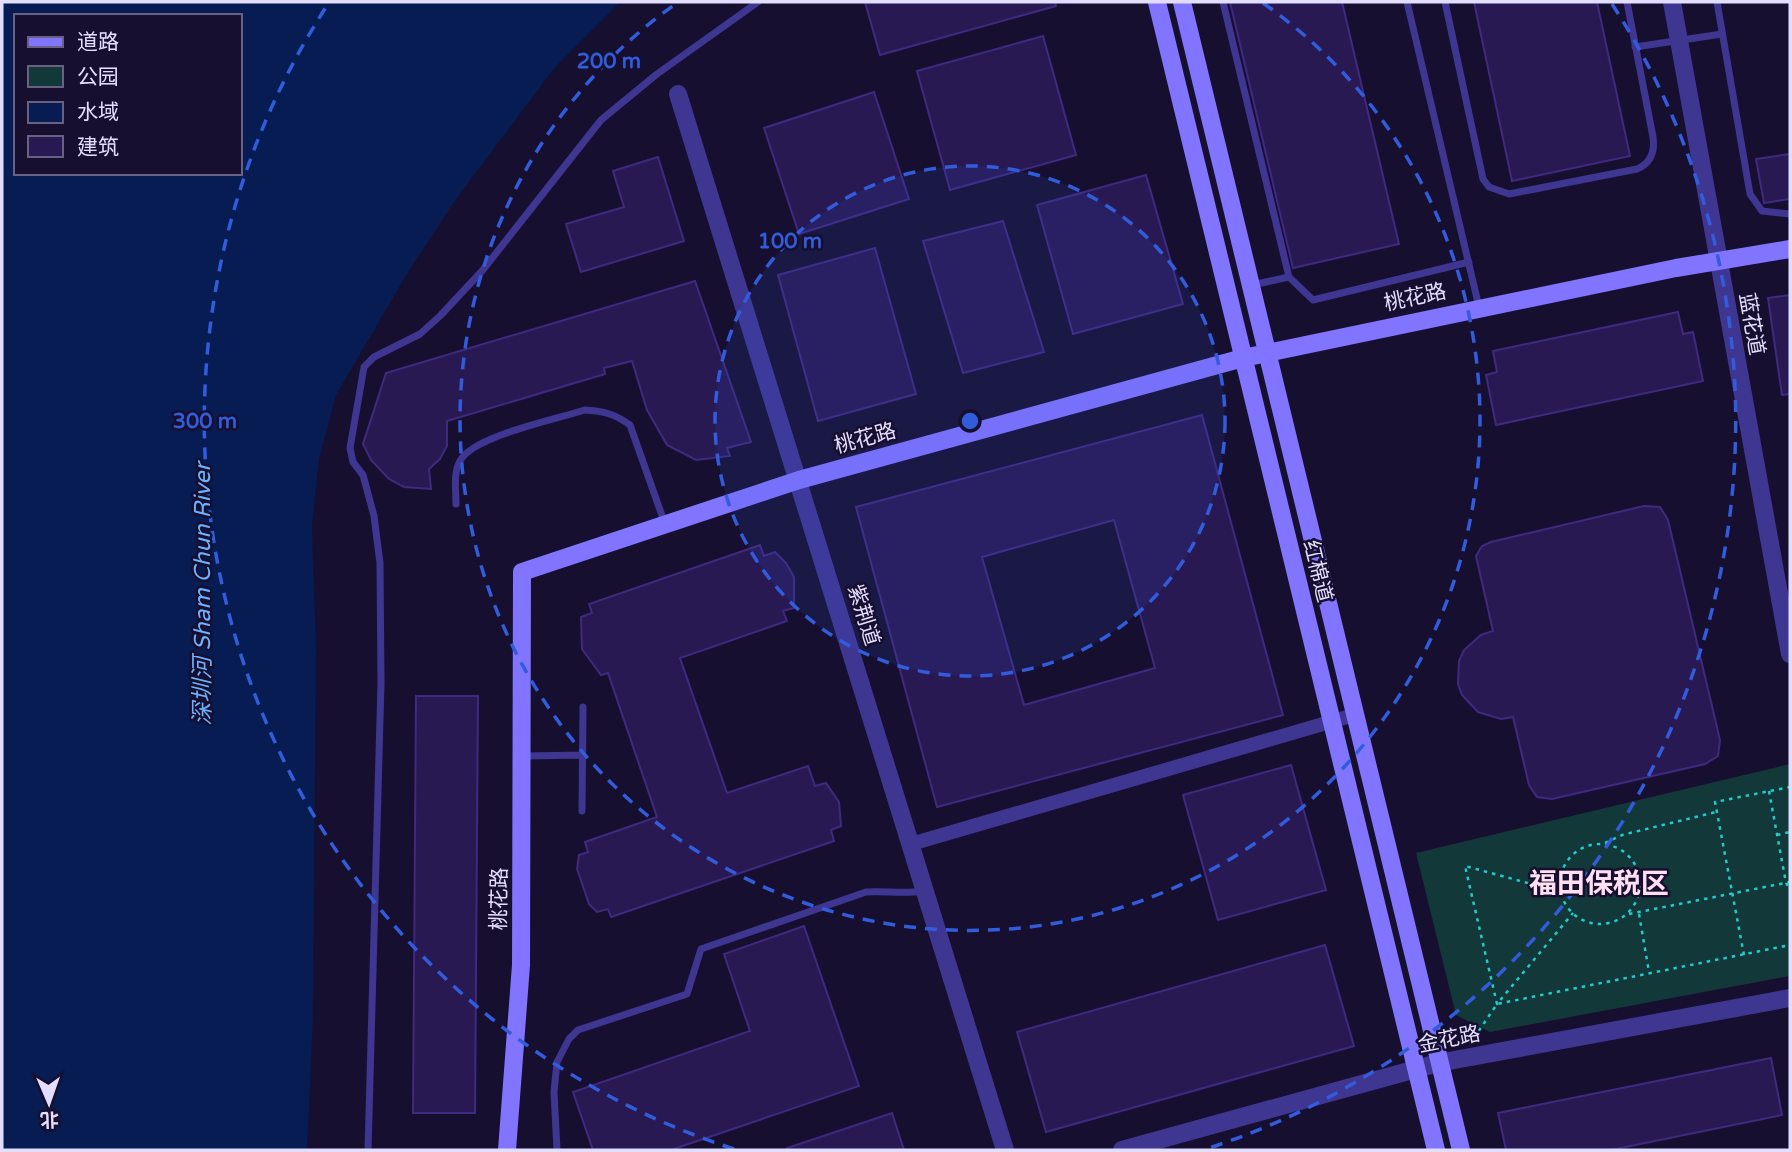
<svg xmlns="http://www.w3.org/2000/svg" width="1792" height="1152" font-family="'Varela Round','Noto Sans SC',sans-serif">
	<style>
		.green { fill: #12383a }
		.water { fill: #061c52; fill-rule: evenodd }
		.building { fill: #281952; stroke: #402980; stroke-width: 2; fill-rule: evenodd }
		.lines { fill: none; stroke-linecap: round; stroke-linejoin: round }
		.path { stroke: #24cbcc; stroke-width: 2.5; stroke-dasharray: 3.5 5; stroke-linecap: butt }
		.service { stroke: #3f3692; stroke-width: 7 }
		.minor { stroke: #3f3692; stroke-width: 14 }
		.tertiary { stroke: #3f3692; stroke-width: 18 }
		.secondary { stroke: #8174ff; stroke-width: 18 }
		.ring { fill: none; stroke: #315cdc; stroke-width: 3.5; stroke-dasharray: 12 9 }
		.labels { text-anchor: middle; stroke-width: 5; stroke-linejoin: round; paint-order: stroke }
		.street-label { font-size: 21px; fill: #e3ddff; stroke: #170f2f }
		.water-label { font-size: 23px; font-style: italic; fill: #6bb1ff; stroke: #170f2f }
		.district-label { font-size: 28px; font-weight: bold; fill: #ffdff1; stroke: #170f2f }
		.centre { fill: #315cdc; stroke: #170f2f; stroke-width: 3.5 }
		.ring-label { font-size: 21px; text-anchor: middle; font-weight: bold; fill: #315cdc; stroke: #170f2f; stroke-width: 5; stroke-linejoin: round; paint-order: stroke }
	</style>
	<rect width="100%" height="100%" fill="#170f2f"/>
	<path class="green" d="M1790,764V976L1490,1032L1456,1015L1416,853Z"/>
	<path class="water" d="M2,2H620L556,66L456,199L410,269L336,395L319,459L312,525L316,647L313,1016L307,1150H2ZM16,16H240V173H16Z"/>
	<path class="building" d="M865,2H1055L1056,6L880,55Z
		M1230,2H1342L1399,244L1293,268Z
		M1474,2H1597L1630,156L1512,181Z
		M1043,36L1076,155L950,190L917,71Z
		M874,92L909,199L799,234L764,128Z
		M1790,154V199L1764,203L1756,159Z
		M658,157L684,241L581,272L566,224L624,207L613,171Z
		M1146,175L1183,304L1073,334L1037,205Z
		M1003,221L1044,352L963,373L923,241Z
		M875,248L916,394L818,421L778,275Z
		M695,281L751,442L727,448L730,456L696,460L667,445L647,410L632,361L604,368L605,374L447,421V446L440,459L429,469L431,489L404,487L389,479L371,460L363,444L386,373Z
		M1790,295V394L1782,395L1768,298Z
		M1678,312L1683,334L1693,332L1703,381L1496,425L1486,375L1497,372L1493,351Z
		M1202,415L1283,715L937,807L856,507ZM1114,520L1155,668L1024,705L982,557Z
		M1644,506L1660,507L1668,520L1720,740L1718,756L1705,764L1552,799L1537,797L1529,785L1513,717L1501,719L1478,712L1462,695L1458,684L1459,661L1464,650L1481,635L1493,631L1476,556L1482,546L1491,542Z
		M760,545L764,556L775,552L786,563L794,577V608L783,611L787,621L680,658L727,793L808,766L815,786L826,783L839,802L841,826L831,830L834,841L611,917L608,909L597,912L589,904L577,869L579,855L588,852L585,842L657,817L608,673L601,675L582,649L581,617L592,613L589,604Z
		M416,696H478L475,1113H413Z
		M1291,765L1326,890L1218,920L1183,795Z
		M804,926L859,1086L671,1150H593L573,1092L750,1031L724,954Z
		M1325,945L1354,1046L1046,1132L1017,1032Z
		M1771,1058L1782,1115L1611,1150H1506L1498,1113Z
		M892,1113L904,1150H788L787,1148Z"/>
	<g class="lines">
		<path class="path" d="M1769,791L1786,883L1790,890
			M1777,835L1790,832
			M1605,843L1622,835L1716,812
			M1560 884a40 40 0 1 1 80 0a40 40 0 1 1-80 0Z
			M1561,892L1465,866L1497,1004L1573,913
			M1629,914L1790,882
			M1639,914L1649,972
			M1744,955L1715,802L1790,787
			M1474,1038L1497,1004L1790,945"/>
		<path class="service" d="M1223,2L1289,277L1313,300L1469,262
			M1407,2L1479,307
			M1445,2L1483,179L1489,187L1509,194L1637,169C1651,163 1655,151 1653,137L1627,2
			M1717,2L1750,194L1762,211L1790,214
			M1635,47L1722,34
			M1252,285L1289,277
			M456,504C456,490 453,473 460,461C473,436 557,419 585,410C603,411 615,414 630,425L665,524
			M524,756L583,755
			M582,811L583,707
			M368,1150L381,683L380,563L374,516L363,475L353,462L350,448L364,367L374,357L420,334L440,316L482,271L601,120L657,74L758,2
			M557,1150L554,1092L557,1062L569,1039L578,1030L687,994L701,949L866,892C887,891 904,894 924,891"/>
		<path class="minor" d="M911,844L1354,715"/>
		<path class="tertiary" d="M1672,2L1790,654
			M678,94L1005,1150
			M1122,1150L1438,1063L1790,998"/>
		<path class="secondary" d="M1157,2L1436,1150
			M1182,2L1461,1150
			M507,1150L521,965L522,572L799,480L1243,358L1676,268L1790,249"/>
	</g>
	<circle cx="970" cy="421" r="255" fill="#315cdc" fill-opacity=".12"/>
	<g class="ring">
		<circle cx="970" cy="421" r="255"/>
		<path d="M1263 3A510 510 0 1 1 677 3"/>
		<path d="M734 1149A765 765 0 0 1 328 4M1612 4A765 765 0 0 1 1206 1149"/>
	</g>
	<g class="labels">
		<g class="street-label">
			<text transform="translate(1415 297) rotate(-12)" y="7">桃花路</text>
			<text transform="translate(1752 324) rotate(80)" y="7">蓝花道</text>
			<text transform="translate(865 438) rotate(-15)" y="7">桃花路</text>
			<text transform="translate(1318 571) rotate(76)" y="7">红棉道</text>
			<text transform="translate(864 615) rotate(73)" y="7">紫荆道</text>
			<text transform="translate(499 899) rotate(-89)" y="7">桃花路</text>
			<text transform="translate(1449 1039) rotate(-11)" y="7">金花路</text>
		</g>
		<g class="water-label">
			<text transform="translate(202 594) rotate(-90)" y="8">深圳河 Sham Chun River</text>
		</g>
		<g class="district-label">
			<text x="1599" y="893">福田保税区</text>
		</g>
	</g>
	<circle cx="970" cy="421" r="10" class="centre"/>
	<g class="ring-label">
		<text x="609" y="68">200 m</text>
		<text x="790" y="248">100 m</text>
		<text x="205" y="428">300 m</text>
	</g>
	<rect width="1792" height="1152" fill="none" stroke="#e3ddff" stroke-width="7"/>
	<rect x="14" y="14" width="228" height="161" fill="#170f2f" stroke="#696182" stroke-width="2"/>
	<rect x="28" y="37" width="35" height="10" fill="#8174ff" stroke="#696182" stroke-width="2"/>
	<text x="77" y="49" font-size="21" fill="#e3ddff">道路</text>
	<rect x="28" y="66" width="35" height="21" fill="#12383a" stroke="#696182" stroke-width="2"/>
	<text x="77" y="84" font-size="21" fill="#e3ddff">公园</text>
	<rect x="28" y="102" width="35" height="21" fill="#061c52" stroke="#696182" stroke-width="2"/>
	<text x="77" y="119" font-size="21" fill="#e3ddff">水域</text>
	<rect x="28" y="136" width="35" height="21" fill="#281952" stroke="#696182" stroke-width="2"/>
	<text x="77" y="154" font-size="21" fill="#e3ddff">建筑</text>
	<g transform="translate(49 1103) rotate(178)" stroke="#170f2f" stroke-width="5" paint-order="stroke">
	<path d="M0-5L12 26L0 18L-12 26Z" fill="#e3ddff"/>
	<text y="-10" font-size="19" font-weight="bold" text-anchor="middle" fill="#e3ddff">北</text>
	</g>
</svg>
